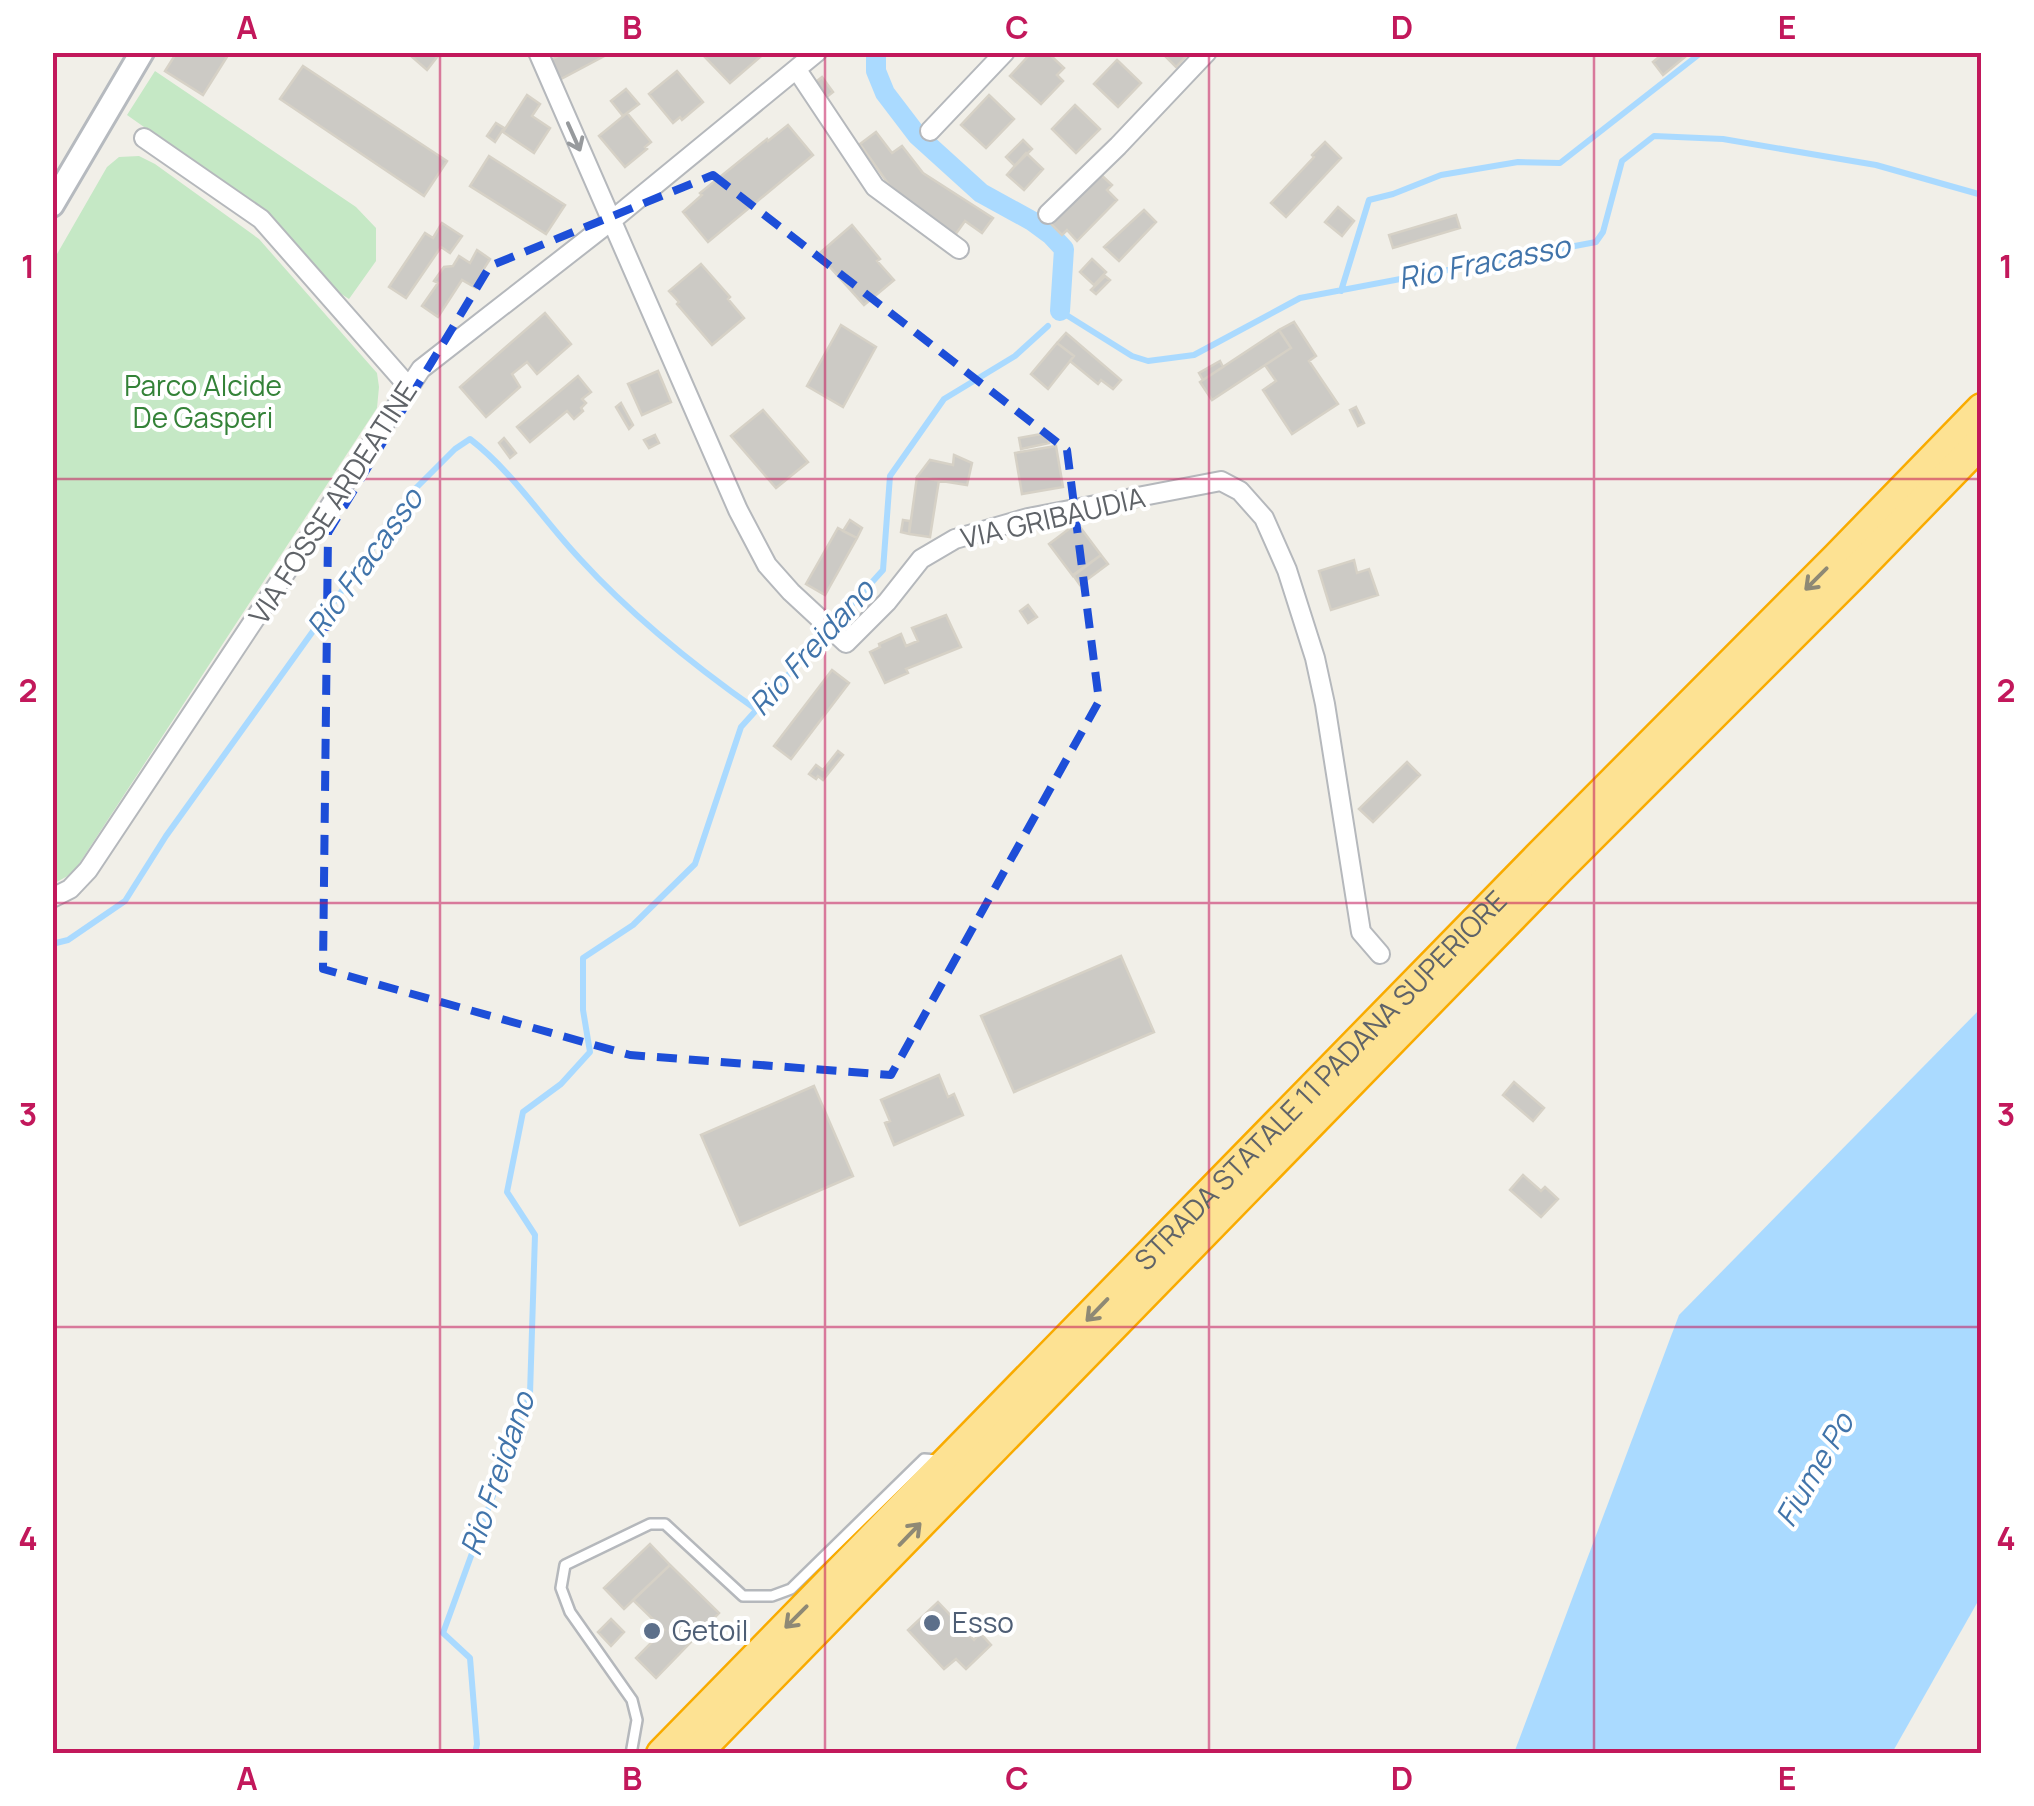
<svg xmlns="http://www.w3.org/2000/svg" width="2034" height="1806" font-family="Manrope,sans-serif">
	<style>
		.green { fill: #c5e8c5 }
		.water { fill: #aadaff }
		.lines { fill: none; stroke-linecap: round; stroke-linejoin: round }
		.stream { stroke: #aadaff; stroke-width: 6 }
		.canal { stroke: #aadaff; stroke-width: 20 }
		.building { fill: #cccac5; stroke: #d6d1c6; stroke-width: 2.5 }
		.lane-casing { stroke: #b5b8bc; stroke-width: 14 }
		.street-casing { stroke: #b5b8bc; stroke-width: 22 }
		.secondary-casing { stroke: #b6babf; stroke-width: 28 }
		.highway-casing { stroke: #f9ab00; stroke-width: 35 }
		.lane { stroke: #fff; stroke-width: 9 }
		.street { stroke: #fff; stroke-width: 18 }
		.secondary { stroke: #fff; stroke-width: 22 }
		.highway { stroke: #fde293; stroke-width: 30 }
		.oneway { stroke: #979a9d }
		.oneway2 { stroke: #8e8975 }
		.marked { fill: none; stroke: #1d4ed8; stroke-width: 8; stroke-dasharray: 20 12; stroke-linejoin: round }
		.grid { fill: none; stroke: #c2185b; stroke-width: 2.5; stroke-opacity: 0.55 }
		.service-dot { fill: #5c6f8a; stroke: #fff; stroke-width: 4 }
		.labels { text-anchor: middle; stroke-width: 8; stroke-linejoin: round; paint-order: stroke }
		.park-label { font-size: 28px; fill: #348238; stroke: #fff }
		.street-label { font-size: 28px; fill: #5f6368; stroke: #fff }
		.service-label { font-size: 28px; fill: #4e5e75; stroke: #fff; text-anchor: start }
		.water-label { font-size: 30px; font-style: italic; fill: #4174aa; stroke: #fff }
		.neatline { fill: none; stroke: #c2185b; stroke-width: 4 }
		.grid-label { font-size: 32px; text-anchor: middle; font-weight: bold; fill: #c2185b }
	</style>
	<rect width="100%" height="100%" fill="#f1efe8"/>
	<path class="green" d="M155,71L356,207L376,228V261L349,299L332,288L266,213L127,115Z
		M139,156L155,164L259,239L377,373L379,387L377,408L73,873L53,884V261L107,167L119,157Z"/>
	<path class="water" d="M1981,1008V1596L1892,1753H1514L1679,1315Z"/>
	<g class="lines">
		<path class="stream" d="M1341,291L1369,200L1393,194L1441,175L1518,162L1560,163L1702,52
			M1060,311L1132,356L1148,361L1194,355L1300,298L1596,242L1603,232L1622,161L1654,136L1723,139L1876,165L1982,195
			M52,944L68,940L125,901L166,836L415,489L455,449L470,439C513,472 543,520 580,559C633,617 693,665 757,710
			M475,1754L477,1744L470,1658L443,1633L530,1394L535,1235L507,1192L523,1112L561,1084L590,1052L583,1010V958L633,925L695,864L741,727L883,570L890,476L944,399L1015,356L1048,326"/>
		<path class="canal" d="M876,52V71L885,93L917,135L981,193L1032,221L1051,235L1064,249L1060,311"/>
	</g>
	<path class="building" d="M177,52H230L203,95L165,71Z
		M413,52H441L427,70L411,56Z
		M566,52H612L559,80L549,61Z
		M711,52H766L730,83L705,57Z
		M1032,52H1047L1064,68L1057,75L1063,81L1041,104L1010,76Z
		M1161,52H1190L1176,67Z
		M1665,52H1691L1663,75L1653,62Z
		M1117,60L1141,83L1118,107L1094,84Z
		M303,66L447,161L424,196L280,99Z
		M677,71L703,102L682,120L680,117L673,123L649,94Z
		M822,77L833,92L824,99L812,85Z
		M626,89L639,104L623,116L611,101Z
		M527,95L540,104L532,116L550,128L534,153L503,132Z
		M989,95L1014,119L986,148L961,125Z
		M1075,105L1100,129L1076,153L1052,129Z
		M627,113L651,142L645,147L647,149L625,167L599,136Z
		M496,123L504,128L495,142L487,136Z
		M788,125L813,155L708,242L683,212L702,195L700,193L767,139L768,141Z
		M876,132L892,153L902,146L923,173L993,218L982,233L965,221L955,235L904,198L889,185L860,144Z
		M1023,140L1032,149L1015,166L1006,157Z
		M1325,142L1341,158L1286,217L1271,203L1314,157L1312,155Z
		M1026,153L1043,169L1024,190L1007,175Z
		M489,156L565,205L546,234L470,186Z
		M1098,172L1112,185L1107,190L1117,200L1077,241L1067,230L1062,235L1048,221Z
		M1338,207L1354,221L1342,236L1325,222Z
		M1144,210L1156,222L1119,261L1104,247Z
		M1456,215L1460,228L1393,248L1389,235Z
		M442,223L462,236L450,253L441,247L406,298L389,287L425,233L433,238Z
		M852,225L880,259L877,261L894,280L864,305L829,266L831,264L821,252Z
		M477,250L490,259L483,270V279L476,288L462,280L438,317L422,306L438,283L434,281L444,267L453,266L459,256L470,263Z
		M1092,259L1106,272L1094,285L1080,272Z
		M701,264L730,297L728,299L744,318L712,345L677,304L679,302L669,291Z
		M1105,276L1110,280L1096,294L1091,290Z
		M545,313L571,344L537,374L527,362L512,374L520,387L486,417L460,387Z
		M1294,322L1316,356L1309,361L1338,404L1292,434L1263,390L1276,381L1265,365L1291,348L1279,330Z
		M841,325L876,347L843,407L807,386Z
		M1279,330L1291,348L1212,400L1200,382Z
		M1066,333L1121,380L1113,389L1101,380L1098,384L1070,361L1074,356L1057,343Z
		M1057,343L1074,356L1048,389L1031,374Z
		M1220,361L1223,367L1203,380L1199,373Z
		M658,371L671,402L642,415L628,384Z
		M578,376L591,392L582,399L586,403L581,408L583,411L574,419L567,411L530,442L517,427Z
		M621,403L633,425L629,429L616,407Z
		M1356,407L1364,423L1358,426L1350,410Z
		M763,410L808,462L776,488L731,436Z
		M1047,433L1049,443L1021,449L1019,438Z
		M655,435L659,443L649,448L644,440Z
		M504,438L516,453L510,458L499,443Z
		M1056,446L1063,487L1022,494L1015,453Z
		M954,455L972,463L967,485L917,477L930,460L953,465Z
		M917,477L939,480L930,537L909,534Z
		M850,520L862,528L857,538L843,531Z
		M903,520L910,521L909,534L901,532Z
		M1077,523L1101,555L1073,576L1049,544Z
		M838,528L857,538L825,595L806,584Z
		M1101,555L1108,564L1080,585L1073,575Z
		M1354,560L1357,573L1369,569L1378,595L1331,610L1319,571Z
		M1028,605L1037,617L1028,623L1020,611Z
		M946,615L961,647L906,669L908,673L885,683L870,652L880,647L879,644L901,634L906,646L918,641L912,628Z
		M832,670L849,683L791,759L774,746Z
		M838,751L843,755L823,780L818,776L816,779L809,774L816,765L823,770Z
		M1407,762L1420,775L1373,822L1359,809Z
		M1121,956L1154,1032L1014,1092L981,1016Z
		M939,1075L948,1097L954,1094L963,1115L894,1145L885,1123L890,1121L881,1100Z
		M1514,1082L1544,1108L1533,1121L1503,1095Z
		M814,1086L853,1176L740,1225L701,1135Z
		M1523,1175L1541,1191L1545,1187L1558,1199L1541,1217L1510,1190Z
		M650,1544L670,1565L624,1609L604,1588Z
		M670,1565L719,1613L656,1678L636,1658L664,1630L633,1600Z
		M938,1602L974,1640L980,1633L991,1645L966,1669L956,1659L944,1669L908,1630Z
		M611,1619L624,1632L611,1646L598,1632Z"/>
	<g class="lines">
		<g class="lane-casing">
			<path id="lane" d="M631,1754L637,1720L632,1700L570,1612L561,1588L565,1565L650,1524H665L743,1596H772L791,1589L924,1459L938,1460"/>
		</g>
		<g class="street-casing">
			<path id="street" d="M538,52L738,510L767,565L791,592L846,643L887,602L921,559L955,539L1028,518L1221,481L1240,491L1264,518L1287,570L1315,658L1325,704L1361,932L1380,954
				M797,70L875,187L959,249
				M930,131L1005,52
				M144,138L261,219L408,386
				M1048,214L1118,146L1207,52
				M52,898L70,889L88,870L421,369L611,221L817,52"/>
		</g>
		<g class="secondary-casing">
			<path id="secondary" d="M52,205L142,52"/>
		</g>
		<g class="highway-casing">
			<g id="highway">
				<path id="s1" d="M662,1754L1541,855L1837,558L1982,409"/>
				<path d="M695,1754L1558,869L1853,574L1982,441"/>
			</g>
		</g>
		<use href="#lane" class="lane"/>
		<use href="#street" class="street"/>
		<use href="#secondary" class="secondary"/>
		<use href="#highway" class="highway"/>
	</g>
	<defs><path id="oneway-shaft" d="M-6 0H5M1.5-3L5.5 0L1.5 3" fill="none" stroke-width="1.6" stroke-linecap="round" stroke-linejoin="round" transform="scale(2.5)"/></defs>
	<use class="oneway" href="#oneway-shaft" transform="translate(574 137) rotate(66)"/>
	<g class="oneway2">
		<use href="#oneway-shaft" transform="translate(1816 579) rotate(135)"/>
		<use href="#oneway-shaft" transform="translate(1097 1310) rotate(134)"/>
		<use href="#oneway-shaft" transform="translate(910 1534) rotate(-46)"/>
		<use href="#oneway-shaft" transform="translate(796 1617) rotate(135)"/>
	</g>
	<path class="marked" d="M713,175L1067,450L1099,701L891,1075L630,1055L323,969L328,533L490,266Z"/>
	<path class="grid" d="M440,52V1754M825,52V1754M1209,52V1754M1594,52V1754M52,479H1982M52,903H1982M52,1327H1982"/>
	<g class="service-dot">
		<circle cx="932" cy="1623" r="10"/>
		<circle cx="652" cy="1631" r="10"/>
	</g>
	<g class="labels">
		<g class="park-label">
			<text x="203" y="396">Parco Alcide<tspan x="203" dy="32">De Gasperi</tspan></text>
		</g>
		<g class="street-label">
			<text transform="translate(333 503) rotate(-57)" y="10">VIA FOSSE ARDEATINE</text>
			<text transform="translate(1053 518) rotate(-13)" y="10">VIA GRIBAUDIA</text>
			<text dy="10" stroke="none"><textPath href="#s1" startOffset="942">STRADA STATALE 11 PADANA SUPERIORE</textPath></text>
		</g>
		<g class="service-label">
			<text x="952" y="1633">Esso</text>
			<text x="672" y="1641">Getoil</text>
		</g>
		<g class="water-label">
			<text transform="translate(1484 263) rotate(-11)" y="10">Rio Fracasso</text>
			<text transform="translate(365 563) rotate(-54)" y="10">Rio Fracasso</text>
			<text transform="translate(812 648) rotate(-48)" y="10">Rio Freidano</text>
			<text transform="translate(1815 1470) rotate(-60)" y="10">Fiume Po</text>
			<text transform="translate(498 1474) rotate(-71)" y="10">Rio Freidano</text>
		</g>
	</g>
	<rect width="2034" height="1806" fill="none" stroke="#ffffff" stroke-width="110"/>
	<rect x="55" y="55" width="1924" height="1696" class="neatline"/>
	<g class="grid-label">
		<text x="247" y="39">A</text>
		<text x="632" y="39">B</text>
		<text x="1017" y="39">C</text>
		<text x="1402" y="39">D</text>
		<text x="1787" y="39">E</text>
		<text x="28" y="278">1</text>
		<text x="2006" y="278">1</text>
		<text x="28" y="702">2</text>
		<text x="2006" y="702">2</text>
		<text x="28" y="1126">3</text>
		<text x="2006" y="1126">3</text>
		<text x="28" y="1550">4</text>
		<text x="2006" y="1550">4</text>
		<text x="247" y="1790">A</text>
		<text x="632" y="1790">B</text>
		<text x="1017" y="1790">C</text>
		<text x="1402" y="1790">D</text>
		<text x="1787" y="1790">E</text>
	</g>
</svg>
